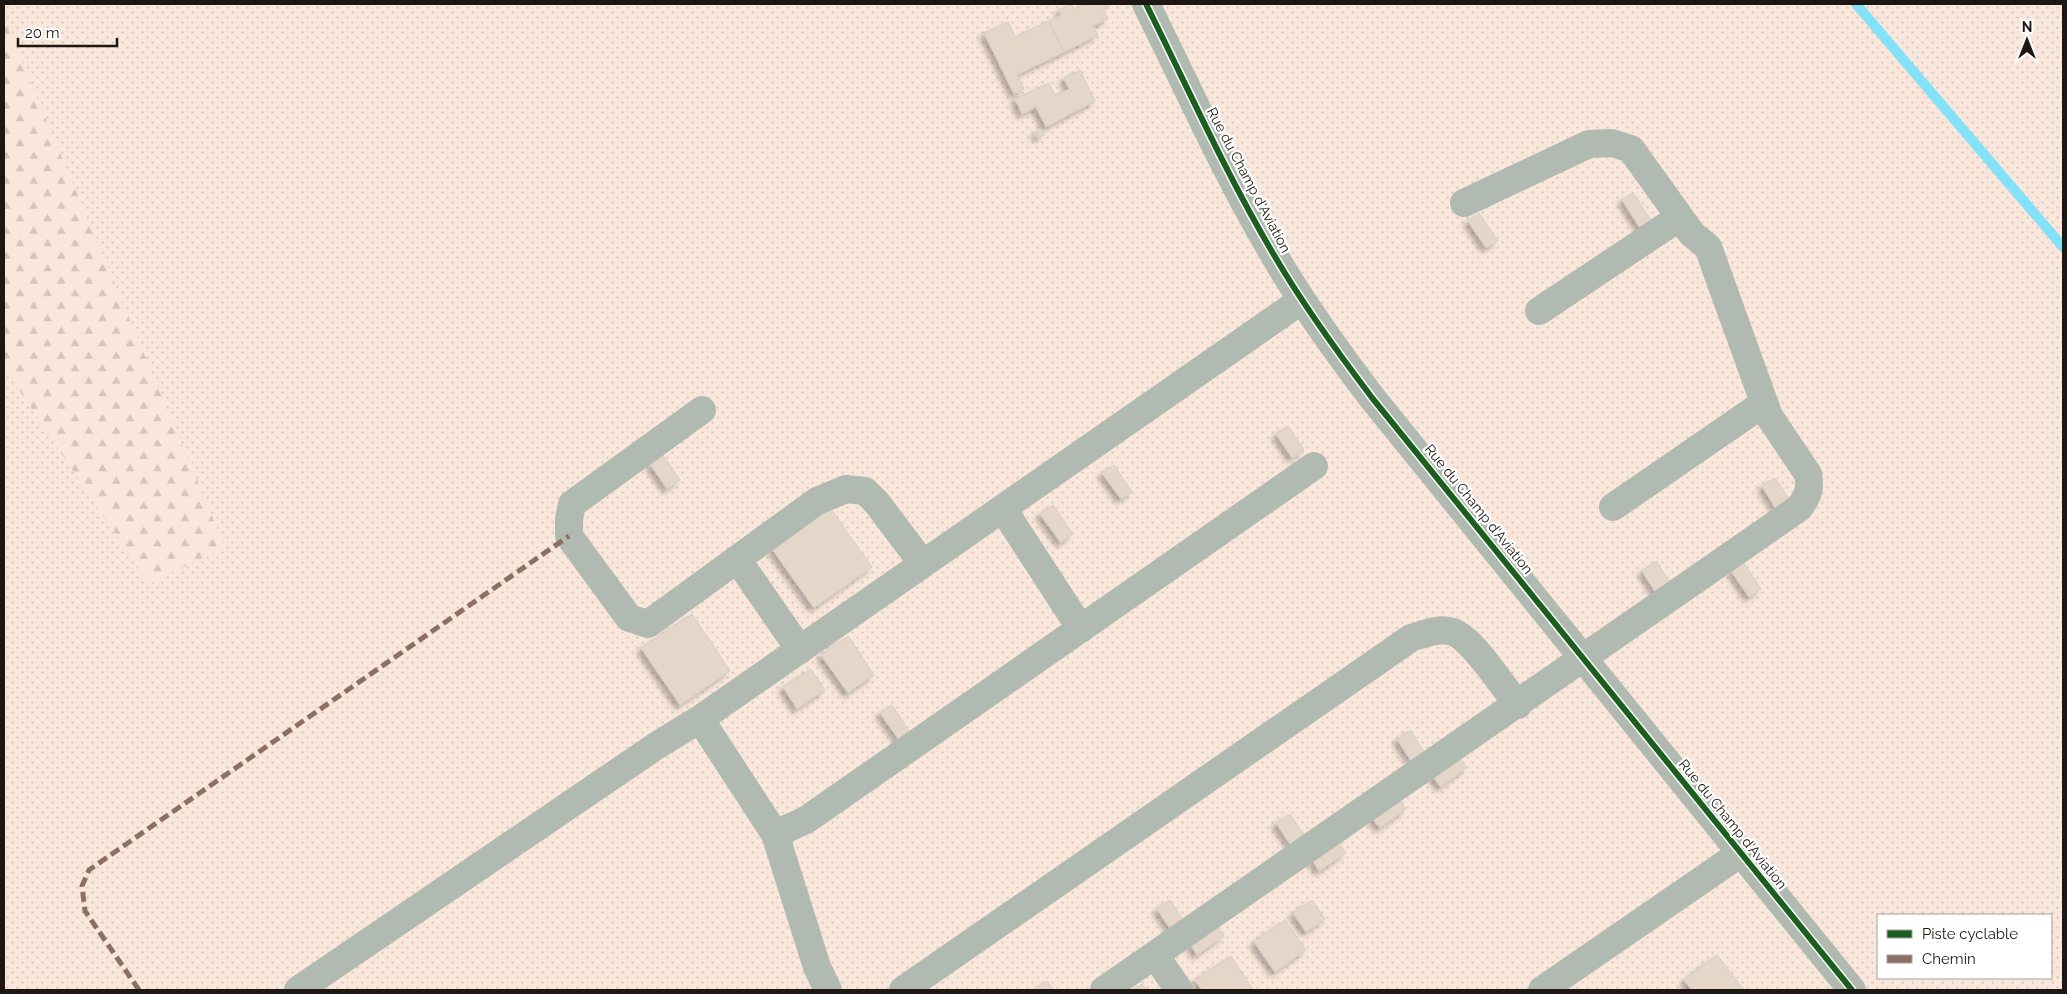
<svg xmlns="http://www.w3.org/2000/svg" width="2067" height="994" font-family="Raleway,sans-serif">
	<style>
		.grass { fill: url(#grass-dots); fill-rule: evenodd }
		.forest { fill: url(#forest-firs) }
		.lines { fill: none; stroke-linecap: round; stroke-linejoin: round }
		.stream { stroke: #83e1fa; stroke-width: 10 }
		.building { fill: #e4d7ca; stroke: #d2cdc9; filter: url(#shadow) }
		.minor { stroke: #b1bab0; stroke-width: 28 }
		.quiet { stroke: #8d6e63; stroke-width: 5; stroke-dasharray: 10 5; stroke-linecap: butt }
		.cycleway-casing { stroke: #fff; stroke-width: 9 }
		.cycleway { stroke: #1b5e20; stroke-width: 6 }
		.labels { text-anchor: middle; stroke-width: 4.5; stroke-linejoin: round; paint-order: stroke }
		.street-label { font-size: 14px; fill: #1d1611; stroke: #fff }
	</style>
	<defs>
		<pattern id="grass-dots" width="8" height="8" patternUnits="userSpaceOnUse" patternTransform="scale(1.25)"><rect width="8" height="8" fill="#fae7db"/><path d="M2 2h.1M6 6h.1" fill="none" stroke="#d6c5bb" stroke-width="1.8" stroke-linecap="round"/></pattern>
		<pattern id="forest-firs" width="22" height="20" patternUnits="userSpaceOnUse" patternTransform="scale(1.25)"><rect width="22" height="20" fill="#fae7db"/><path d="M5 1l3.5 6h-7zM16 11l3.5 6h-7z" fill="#d6c5bb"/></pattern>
		<filter id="shadow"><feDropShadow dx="-4.5" dy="4.5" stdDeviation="2.5" flood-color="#0004"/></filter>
	</defs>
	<rect width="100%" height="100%" fill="#f8f5f2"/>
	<path class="grass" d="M4,4H2063V990H4ZM1878,915H2051V978H1878Z"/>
	<path class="forest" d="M4,19L225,547L149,584L4,368Z"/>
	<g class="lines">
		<path class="stream" d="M1856,4L2063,247"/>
	</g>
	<path class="building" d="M1071,4L1074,9L1085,4H1108L1109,7L1103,10L1108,19L1093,26L1098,35L1064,52L1049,21L1061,15L1059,10Z
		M1049,21L1064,52L1017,75L1024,89L1014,94L984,33L1008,22L1015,37Z
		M1080,70L1095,101L1046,127L1036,107L1022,114L1015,99L1049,83L1055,95L1069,89L1064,78Z
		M1041,129L1044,135L1038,138L1035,132Z
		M1633,193L1651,220L1640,228L1622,200Z
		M1479,213L1498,241L1486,248L1468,221Z
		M1288,426L1304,450L1292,458L1276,434Z
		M663,455L680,480L667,489L650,464Z
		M1114,465L1132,492L1121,499L1102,473Z
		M1775,478L1790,501L1776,509L1762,486Z
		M1053,505L1073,534L1061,543L1040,514Z
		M830,508L872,567L814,608L772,549Z
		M1657,561L1670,584L1656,593L1642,571Z
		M1743,562L1761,589L1749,597L1731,571Z
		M692,614L730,671L680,705L641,648Z
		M848,636L874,675L848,693L821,655Z
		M811,669L825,690L797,709L783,687Z
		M892,705L910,732L899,740L880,713Z
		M1410,730L1424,752L1411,761L1397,739Z
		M1458,756L1467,767L1441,787L1432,776Z
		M1398,799L1406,809L1380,828L1372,818Z
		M1290,814L1306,838L1292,847L1276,823Z
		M1339,842L1346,853L1319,871L1312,860Z
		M1170,900L1184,921L1171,930L1157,909Z
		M1312,900L1325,919L1306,932L1293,913Z
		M1285,920L1306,950L1275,972L1254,942Z
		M1217,925L1224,936L1197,955L1190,944Z
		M1717,955L1744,990H1692L1684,980Z
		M1231,956L1253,990H1202L1195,980Z
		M1047,981L1054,990H1034Z
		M1142,984L1147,990H1134Z"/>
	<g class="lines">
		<path class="minor" d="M1146,4C1188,88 1226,174 1274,255C1303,305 1338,353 1373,399L1852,990
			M1539,311L1680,217
			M702,410L572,504L569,519V536L629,618L648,624L817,501L846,489L865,491L877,503L923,564
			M1613,507L1764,403
			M1003,509L1081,629
			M737,559L800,650
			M700,719L775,834L817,967L828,990
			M775,834L806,820L1314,466
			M1155,955L1179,990
			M298,990L656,746L700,719L1302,300
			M903,990L1411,638C1423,634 1440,627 1453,632C1473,639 1503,687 1518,705
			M1104,990L1799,508C1808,496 1811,489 1808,474L1769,416L1708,247L1692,234L1631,149L1612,143L1589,144L1464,203
			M1542,990L1741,853"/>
		<path class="quiet" d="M139,990L85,911L82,886L89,870L569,536"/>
		<g class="cycleway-casing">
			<path id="cycleway" d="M1146,4C1188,88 1226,174 1274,255C1303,305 1338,353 1373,399L1852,990"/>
		</g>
		<use href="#cycleway" class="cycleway"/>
	</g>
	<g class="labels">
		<g class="street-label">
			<text transform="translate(1249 180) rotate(62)" y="5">Rue du Champ d'Aviation</text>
			<text transform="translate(1479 509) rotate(51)" y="5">Rue du Champ d'Aviation</text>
			<text transform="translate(1733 824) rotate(51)" y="5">Rue du Champ d'Aviation</text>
		</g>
	</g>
	<rect width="2067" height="994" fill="none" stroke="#1d1611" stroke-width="10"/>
	<rect x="1877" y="914" width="175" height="65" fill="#ffffff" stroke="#a5a2a0"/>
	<rect x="1887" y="930" width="25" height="8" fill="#1b5e20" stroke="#a5a2a0"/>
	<text x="1922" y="939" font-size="15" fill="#1d1611">Piste cyclable</text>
	<rect x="1887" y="955" width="25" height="8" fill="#8d6e63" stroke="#a5a2a0"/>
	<text x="1922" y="964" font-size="15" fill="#1d1611">Chemin</text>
	<g transform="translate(2027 40)" stroke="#ffffff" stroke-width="4" paint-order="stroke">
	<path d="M0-4L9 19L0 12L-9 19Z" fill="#1d1611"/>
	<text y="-8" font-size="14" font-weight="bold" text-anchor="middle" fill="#1d1611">N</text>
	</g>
	<path d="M18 38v8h99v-8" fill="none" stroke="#1d1611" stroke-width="2.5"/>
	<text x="25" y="38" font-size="15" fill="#1d1611" stroke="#ffffff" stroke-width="4" paint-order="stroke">20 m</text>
</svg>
